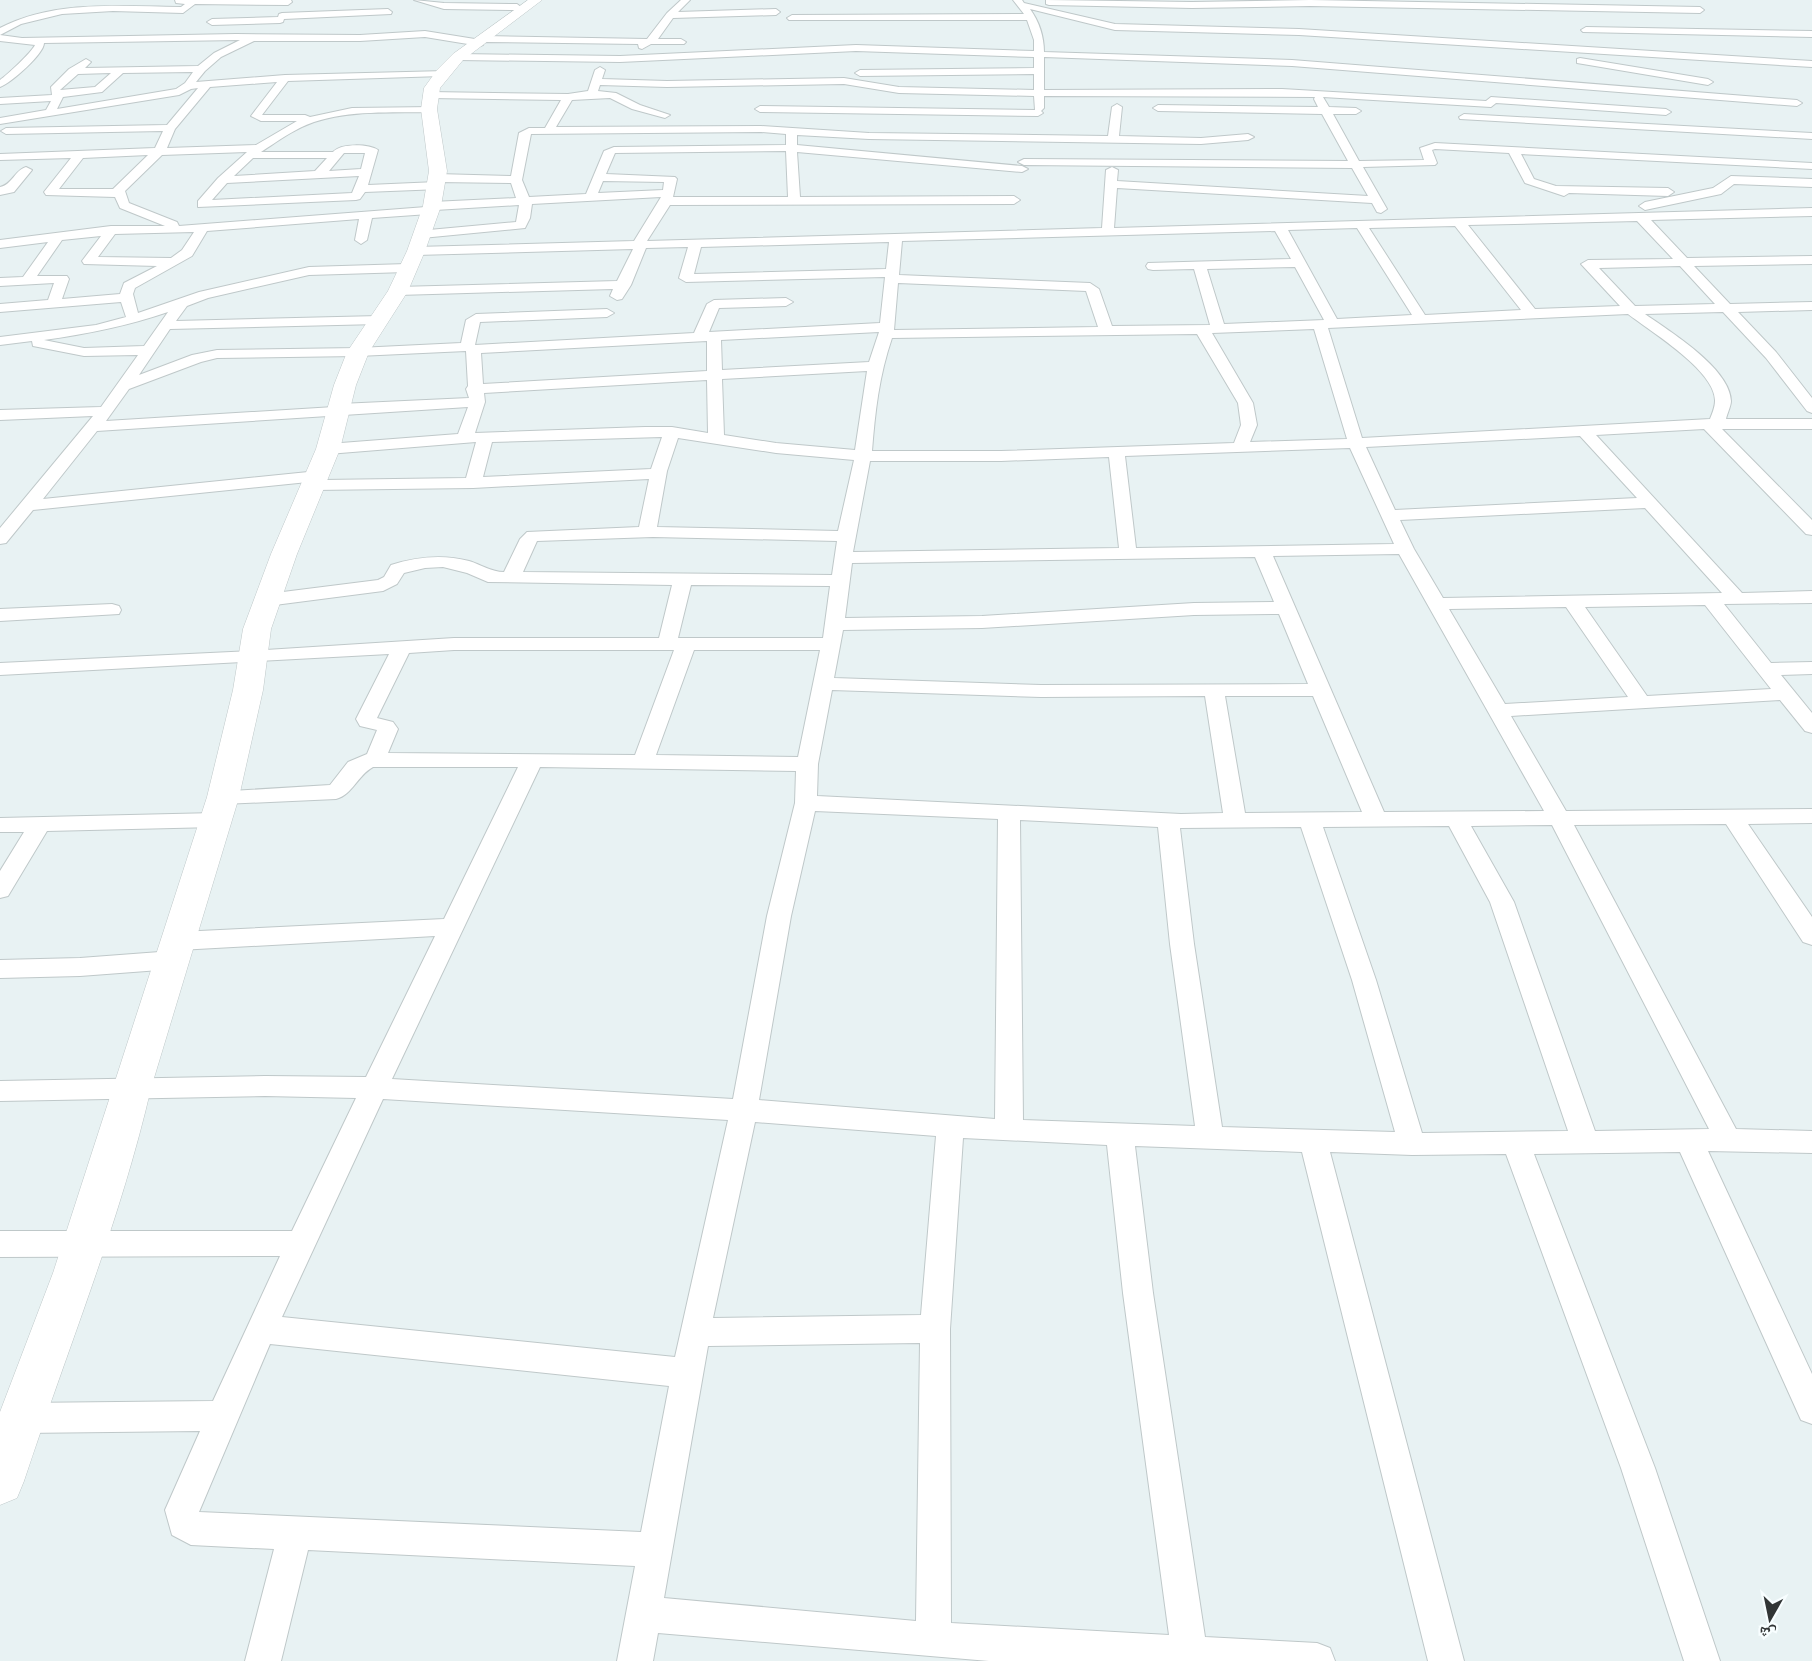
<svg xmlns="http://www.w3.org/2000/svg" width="1812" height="1661" font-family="'Zilla Slab','Noto Naskh Arabic',serif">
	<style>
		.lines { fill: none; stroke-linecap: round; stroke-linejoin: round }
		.street-casing { stroke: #bfc8c9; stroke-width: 2 }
		.secondary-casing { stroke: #bfc8c9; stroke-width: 1 }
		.street { fill: #fff; fill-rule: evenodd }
		.secondary { fill: #fff; fill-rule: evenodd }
	</style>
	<rect width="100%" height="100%" fill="#e8f2f3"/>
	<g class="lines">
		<g class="street-casing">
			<path id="street" d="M175,0H291L292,2L288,5L195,4L183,13L113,11L62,14L21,24L0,35V28C54,0 121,6 181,7L185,4L176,3Z
				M414,0L444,3L517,4L521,7L517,10L444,9Z
				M681,0H690L678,12L776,9L780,12L776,15L673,18L658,39H681L686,42L684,44H651L642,49L639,48L638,44L484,42L483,45L480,46L425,37L360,41H254L221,57L205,71L196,82L285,75L446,71V75L442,76L288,81L262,115H305L310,117L352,108L433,107V111L429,112C391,113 350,110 314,122C294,129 278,141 261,152H333C341,143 369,144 378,150L368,185L437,182L443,186L441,189L365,192L360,199L356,200L198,207V201L218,178L247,152L162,155L125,191L129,203L177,222L179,226L426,207L432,202L516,198L511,183L437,182L431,178L437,174L511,176L519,133L529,128H545L561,100L430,98L425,95L430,92L568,94L588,91L595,70L600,67L605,70L602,79L667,81L844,78L899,87L1034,90V74L860,76L855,73L860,70L1034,68V57L856,51L620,62L458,60L453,57L458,54L620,56L856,45L1034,51V40L1027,20H789L787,18L792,15L1024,14L1013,0H1022L1024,3L1115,24L1299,29L1812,61V67L1299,35L1115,30L1030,9C1039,21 1044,37 1044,52L1292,60L1797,100L1802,103L1797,106L1292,66L1044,57V90L1282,89L1486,101L1491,97L1666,109L1671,112L1666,115L1496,103L1491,107L1323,97L1329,107L1356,108L1361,111L1356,114H1333L1359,161L1424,160L1420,148L1435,143L1812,163V169L1521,154L1534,179L1556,186L1668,188L1674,192L1668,196L1569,193L1564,196L1525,183L1509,153L1435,149L1432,150L1437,163L1435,165L1363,167L1387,209L1381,213L1377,212L1372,203L1117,188L1114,228L1812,208V216L1651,220L1687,258L1812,256V264L1694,266L1730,304L1812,302V310L1738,312L1776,352L1812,398V413L1807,411L1766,358L1723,312L1645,314C1669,331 1730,368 1731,401C1731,406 1727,414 1726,419H1812V429H1722L1812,520V535L1806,534L1704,429L1596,435L1742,593L1812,591V603L1724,604L1771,663L1812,662V674L1781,675L1812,713V733L1805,731L1780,700L1511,716L1566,811L1812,809V823L1748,824L1812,917V945L1803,942L1726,824L1574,825L1736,1129L1812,1131V1153L1708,1151L1812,1374V1424L1801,1420L1680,1152L1534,1154L1655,1468L1720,1661H1684L1621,1468L1506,1154L1412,1155L1330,1152L1464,1661H1428L1302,1152L1135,1146L1153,1293L1205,1637L1317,1643L1330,1648L1335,1661H989L658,1633L653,1661H617L635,1566L308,1550L281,1661H245L274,1549L191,1545L172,1535L165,1510L200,1431L22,1433L11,1429L6,1418L11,1407L22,1403L213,1401L280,1256L0,1257V1231H292L356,1098L265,1096L0,1101V1081L265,1076L366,1077L435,936L179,950L170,947L167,941L170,935L179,932L444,919L518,767H373C358,775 352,795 336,799L223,804L215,802L212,797L215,792L330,785L348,762L367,754L377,730L360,726L356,719L389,654L0,675V663L252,651L454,638H659L672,585L488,582L467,573L443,567L425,568L404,573L397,584L383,591L267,606L260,604L258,600L260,596L267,594L378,580L384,577L391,565C417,557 442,554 469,561C482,565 491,572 504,572L520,539L527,532L639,527L649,479L473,488L314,490L308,489L306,485L308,482L33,510L6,543L0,544V528L93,416L0,420V410L101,407L138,355L84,356L33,346L32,341L0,345V337L96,325L126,317L121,302L0,312V304L48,300L54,283L0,286V278L23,277L48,242L0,248V240L111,226H165L120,208L115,197L46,195L44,192L71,158L0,160V154L155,148L163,131L6,134L1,131L6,128L167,125L198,88L191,89L179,95L0,124V118L46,110L51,101L0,104V98L52,95L51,87L69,69L86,59L91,62L85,68L198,66L214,53L240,40L44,43C44,54 11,83 0,87V80C7,75 31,53 35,45L0,41V35L22,38L236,34L360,35L425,31L481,40L482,37L485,36L647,39L667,13ZM193,72L185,83L176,89L57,109L63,97L102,92L123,73ZM111,73L95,87L60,90L78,74ZM277,82L251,116L261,121H297L256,145L167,148L175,129L210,87ZM844,84L899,93L1034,96L1035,110L760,106L755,109L760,112L1038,116L1043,113L1041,111L1044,108V96L1315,97L1314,99L1318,107L1158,105L1153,108L1158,111L1322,114L1348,161L1024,159L1018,162L1024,165L1352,168L1368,196L1117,181L1118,170L1112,167L1106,170L1102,228L647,241L670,205L1014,204L1020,200L1014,196L800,197L797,152L1022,172L1028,169L1022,166L797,145V135L869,139L1201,144L1248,140L1254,137L1248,134L1201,138L1119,136L1122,107L1117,104L1112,107L1108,136L869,133L761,126L556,127L572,100L610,98L632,109L665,118L670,115L640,105L616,93L598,91L600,85L667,87ZM761,132L786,134V145L614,147L604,151L586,194L529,197L522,180L531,134ZM786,151L788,197H673L677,179L675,177L606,174L615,153ZM344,153H365L361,169L329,171ZM148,155L113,189H59L83,158ZM253,158H327L315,171L234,176ZM359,176L352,193L212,200L227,183ZM603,181L664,182L663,190L598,193ZM661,197L634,241L416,247L410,251L416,255L633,249L617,281L398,287L391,291L398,295L613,289L610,296L617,300L622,299L631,285L646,248L688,247L679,278L686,282L885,277L880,323L709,332L719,308L786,306L793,302L786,298L714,300L707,304L694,333L475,345L480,322L607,317L614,313L607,309L476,314L466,320L461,343L358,348L217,350L192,355L139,375L170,329L379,324L386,320L379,316L176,321L187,306L208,298L309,275L407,272L414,268L407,264L309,267L199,292L138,313L133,294L135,288L192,256L207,231L359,219L355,240L361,244L367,240L372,218L429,214L435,210L519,205L516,222L418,231L416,234L422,238L525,228L530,218L532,204ZM1637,221L1673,259L1588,260L1581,264L1620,306L1535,309L1468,225ZM1455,226L1521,310L1425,315L1369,228ZM1357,228L1412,315L1337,319L1288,230ZM1275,231L1291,259L1148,263L1146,266L1148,269L1153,270L1194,269L1210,325L1112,326L1099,289L1090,283L899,275L902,241ZM194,232L182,250L171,258L98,257L115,234ZM101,236L82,261L84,264L157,266L124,283L120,294L62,299L69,279L67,276H37L62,240ZM889,242L886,269L694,274L701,247ZM1680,266L1715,304L1635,306L1599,268ZM1295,267L1324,320L1224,324L1207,269ZM898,283L1086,291L1098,327L894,330ZM168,312L144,346L84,348L44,340C87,334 127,326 168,312ZM1628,314C1650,331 1716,371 1715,401C1715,407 1712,414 1710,419L1362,438L1328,328ZM1314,329L1347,439L1250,442L1257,425L1253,403L1212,333ZM879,332L869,362L722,370L721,340ZM1197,334L1238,403L1241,425L1234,443L1001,451H872C875,412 879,376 892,338ZM707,341V371L483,384L481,353ZM466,351L468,386L466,389L469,398L340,404L334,407L106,421L129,389L201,362L217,358L358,356ZM867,371L855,450L776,443L724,435L722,379ZM707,380L708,433L672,427H645L475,433L485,402L484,393ZM468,407L458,434L328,444L320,449L328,454L476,442L466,478L323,480L326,476L318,471L43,499L97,431ZM1580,436L1637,498L1395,510L1366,447ZM662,437L651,469L483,477L492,442ZM678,438L776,453L854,460L838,531L657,527L667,471ZM1350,448L1394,544L1136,548L1125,456ZM1109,457L1119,548L853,552L870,461H1001ZM1645,508L1722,593L1443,598L1414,549L1400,520ZM653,537L837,541L832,575L523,572L537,541ZM1399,554L1544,811L1384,812L1273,556ZM1255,557L1274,602L1194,603L982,616L845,618L852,563ZM691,585L830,586L823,638H678ZM1705,605L1771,689L1647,696L1585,607ZM1566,607L1628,697L1505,704L1449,609ZM1279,614L1308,684L1041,685L834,678L843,630L982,628L1194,615ZM454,650H674L635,755L388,753L398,729L393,722L377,718L409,653ZM694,650H820L798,757L656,755ZM832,690L1041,697L1205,696L1223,813L1181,814L817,796L818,764ZM1225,696H1313L1362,812L1245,813ZM540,767L796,771L795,803L767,916L733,1099L392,1079ZM815,811L998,819L995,1119L759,1100L791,916ZM1020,820L1158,827L1170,944L1195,1126L1023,1120ZM1552,825L1709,1129L1595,1131L1514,902L1471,826ZM1449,826L1490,902L1568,1131L1422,1133L1376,980L1323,827ZM1301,827L1352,980L1395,1132L1222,1127L1194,944L1180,828ZM383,1099L728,1120L675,1357L282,1317ZM755,1122L936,1136L921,1315L713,1318ZM963,1138L1107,1145L1123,1293L1169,1635L951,1623L950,1329ZM920,1343L916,1621L664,1598L708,1346ZM270,1344L669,1386L641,1532L199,1512Z
				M1046,0L1192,2L1310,0L1700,7L1704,10L1700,13L1310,6L1192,8L1049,5L1046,4Z
				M388,9L392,12L391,14L284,19L283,22L280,23L212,25L207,22L212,19L278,17L279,14L282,13Z
				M1586,27L1812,31V37L1583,32L1581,30Z
				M1580,58L1708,79L1713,82L1708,85L1577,63V59Z
				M1464,114L1812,133V139L1460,119L1459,117Z
				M26,167L32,170L14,192L0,195V187C12,185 15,170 26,167Z
				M1731,176L1812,179V187L1734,184L1721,194L1645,210L1639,206L1645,202L1713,188Z
				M112,604L119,606L121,610L119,614L0,621V609Z
				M216,813L224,815L227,820L224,825L216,827L47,831L8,896L0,898V871L24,832H0V818Z
				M173,951L182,954L185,960L182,966L173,969L80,976L0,978V960L80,958Z"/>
		</g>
		<g class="secondary-casing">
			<path id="secondary" d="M528,0H542L463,60L440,88L437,109L447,171L441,206L425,251L408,291L369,352L356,385L340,449L297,554L271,629L263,690L239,797L151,1088C120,1222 67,1350 24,1481L17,1498L0,1505V1412L53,1273L207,797L233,690L243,629L271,554L316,449L334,385L347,352L388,291L407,251L423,206L429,171L421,109L424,88L437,70L453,54Z"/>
		</g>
		<use href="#street" class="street"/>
		<use href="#secondary" class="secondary"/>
	</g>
	<g transform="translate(1770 1619) rotate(189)" stroke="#f8feff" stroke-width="4.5" paint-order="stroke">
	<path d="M0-4.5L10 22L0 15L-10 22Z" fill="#313535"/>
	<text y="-9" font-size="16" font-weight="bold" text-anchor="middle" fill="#313535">ش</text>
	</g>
</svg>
